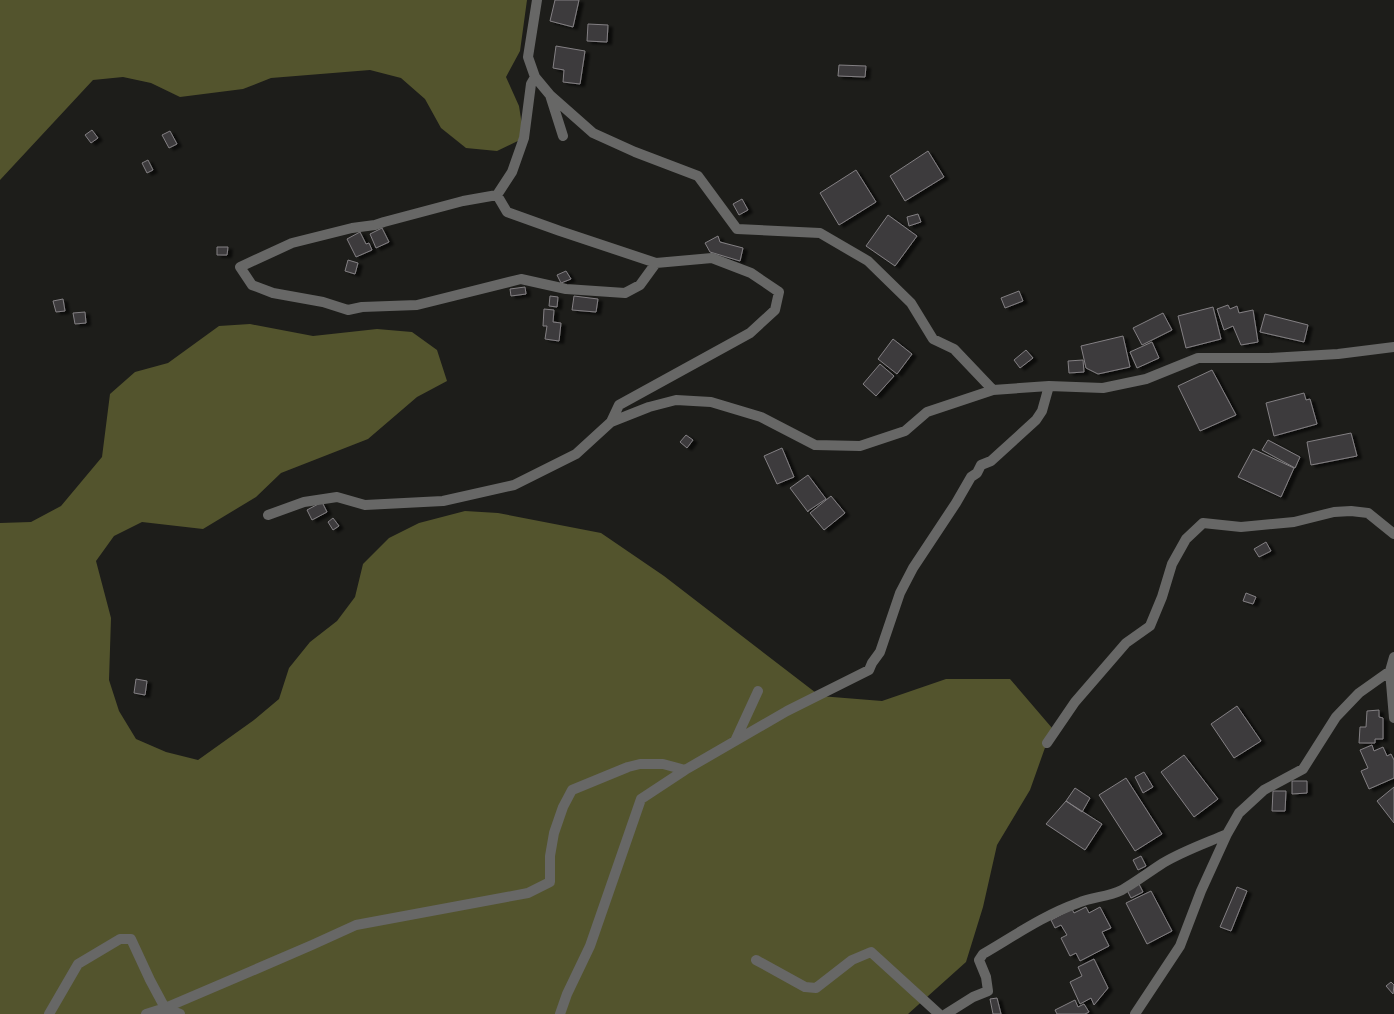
<svg xmlns="http://www.w3.org/2000/svg" width="1394" height="1014" font-family="Barlow,sans-serif">
	<style>
		.forest { fill: #53542d }
		.building { fill: #3d3a3d; stroke: #838083; filter: url(#shadow) }
		.lines { fill: none; stroke-linecap: round; stroke-linejoin: round }
		.minor { stroke: #676766; stroke-width: 10 }
	</style>
	<defs>
		<filter id="shadow"><feDropShadow dx="4.5" dy="2.5" stdDeviation="1" flood-color="#0009"/></filter>
	</defs>
	<rect width="100%" height="100%" fill="#1d1d1a"/>
	<path class="forest" d="M0,0H527L520,51L506,77L519,106L524,138L497,151L466,148L441,128L425,99L401,78L370,70L271,78L243,89L180,97L151,83L123,77L93,80L0,180Z
		M250,324L313,336L377,329L412,332L437,350L447,381L417,397L368,439L281,473L256,497L203,529L142,522L114,536L96,561L111,618L109,680L119,711L136,739L166,752L198,760L254,720L279,699L289,668L310,642L337,621L355,597L363,564L389,538L419,523L465,511L498,513L601,533L664,576L820,696L882,701L946,679H1010L1052,728L1030,790L997,845L983,907L966,962L908,1014H0V523L31,522L61,506L102,457L110,394L135,372L168,363L219,326Z"/>
	<path class="building" d="M555,0H579L573,27L550,21Z
		M588,24L608,25L607,42L587,41Z
		M556,46L585,51L580,84L563,82L564,70L553,68Z
		M839,65L866,66L865,77L838,76Z
		M92,130L98,138L91,143L85,135Z
		M170,131L177,144L169,148L162,135Z
		M928,151L944,177L905,201L890,176Z
		M148,160L153,170L147,173L142,163Z
		M856,170L876,202L839,225L820,193Z
		M742,199L748,210L739,215L733,204Z
		M918,214L921,222L909,226L907,217Z
		M888,215L917,236L895,266L866,246Z
		M382,228L389,242L376,248L370,234Z
		M360,232L366,244L369,243L372,250L356,257L347,239Z
		M718,236L720,242L743,248L740,261L710,252L705,243Z
		M217,247H228L227,255H217Z
		M348,260L358,263L355,274L345,271Z
		M566,271L571,279L561,283L557,275Z
		M525,287L526,294L511,296L510,289Z
		M1019,291L1023,301L1005,308L1001,298Z
		M550,296L558,297L557,307L549,306Z
		M574,296L598,299L596,312L572,310Z
		M63,299L65,311L56,312L53,301Z
		M1228,305L1230,309L1237,306L1239,313L1253,310L1258,342L1241,345L1233,326L1224,330L1217,309Z
		M1213,307L1221,339L1186,348L1178,316Z
		M544,309L554,310L553,322L561,323L559,341L545,339L547,326H543Z
		M85,312L86,323L75,324L73,313Z
		M1163,313L1172,330L1142,345L1133,328Z
		M1265,314L1308,325L1304,342L1260,332Z
		M1123,336L1130,367L1098,374L1086,368L1081,346Z
		M893,339L912,354L897,374L878,359Z
		M1152,342L1159,358L1137,368L1130,352Z
		M1026,350L1033,358L1020,368L1014,360Z
		M1083,360L1084,372L1069,373L1068,361Z
		M880,364L894,376L876,396L863,384Z
		M1212,370L1236,415L1200,431L1178,386Z
		M1304,393L1306,400L1310,399L1317,424L1274,436L1266,403Z
		M1351,433L1357,456L1311,465L1307,442Z
		M686,435L693,440L687,448L680,442Z
		M1268,440L1300,457L1295,468L1262,450Z
		M782,448L794,477L777,484L764,456Z
		M1253,449L1294,468L1281,497L1238,477Z
		M808,475L826,499L808,511V512L790,488Z
		M831,496L845,513L824,530L810,513Z
		M322,502L327,512L312,520L307,510Z
		M333,518L339,526L333,530L328,522Z
		M1266,542L1271,551L1259,557L1254,549Z
		M1246,593L1256,597L1253,604L1243,601Z
		M136,679L147,681L145,695L134,693Z
		M1237,706L1261,741L1234,758L1211,724Z
		M1379,710V717L1383,718V739H1375V743H1359L1360,727H1366L1367,711Z
		M1372,745L1374,751L1383,747L1387,756L1391,754L1394,760V778L1369,789L1361,771L1368,768L1360,750Z
		M1184,755L1218,799L1194,817L1161,772Z
		M1144,772L1153,787L1143,793L1135,777Z
		M1126,778L1162,834L1135,851L1099,795Z
		M1292,781H1307V793L1292,794Z
		M1394,787V823L1377,801Z
		M1075,788L1090,798L1082,812L1066,801Z
		M1273,791H1286L1285,811H1272Z
		M1066,801L1102,824L1085,850L1046,824Z
		M1141,856L1146,866L1138,870L1133,860Z
		M1139,884L1143,892L1131,898L1127,890Z
		M1237,887L1247,891L1231,931L1220,927Z
		M1151,891L1172,931L1147,944L1126,903Z
		M1086,907L1089,913L1100,907L1111,928L1102,932L1109,946L1080,961L1076,953L1070,956L1061,938L1067,935L1061,925L1055,928L1051,920L1072,909L1074,913Z
		M1094,959L1108,988L1094,1005L1091,998L1080,1004L1070,982L1082,976L1078,967Z
		M1391,982L1394,985L1393,994L1386,986Z
		M997,998L1001,1014H993L990,999Z
		M1075,1000L1078,1007L1084,1004L1089,1012L1085,1014H1057L1055,1010Z"/>
	<g class="lines">
		<path class="minor" d="M537,0L528,57L535,77L550,95L563,136
			M535,77L531,84L524,138L512,172L497,195L463,201L384,222L375,225L352,228L292,243L240,267L252,285L273,293L323,302L348,310L362,307L417,305L521,279L566,289L625,293L640,285L656,263
			M550,95L593,133L635,152L698,176L737,229L820,233L868,261L911,303L933,339L954,349L993,390
			M611,422L649,407L676,400L711,402L761,417L815,445L860,446L905,431L927,412L993,390L1049,386L1103,388L1146,379L1198,358H1269L1338,354L1394,347
			M268,515L304,502L337,497L365,505L443,501L514,485L576,454L611,422L619,405L750,333L775,310L779,292L751,273L712,258L656,263L560,231L507,212L497,195
			M1394,657L1390,671L1394,718
			M735,741L758,691
			M1047,743L1075,702L1126,643L1150,626L1162,597L1172,564L1186,539L1203,523L1241,527L1294,522L1334,512L1351,511L1368,513L1394,534
			M756,960L805,987L816,988L852,960L871,952L939,1014
			M49,1014L78,964L120,939H131L150,980L165,1008L180,1014
			M146,1014L165,1008L247,973L312,945L356,925L528,893L550,882V856L554,833L563,807L572,790L628,767L640,764H663L685,770
			M560,1014L567,994L590,946L641,799L685,770L787,711L869,670L872,663L880,652L900,593L913,568L956,503L971,477L977,473L981,465L991,461L1036,420L1042,411L1049,386
			M946,1014L973,997L988,991L986,977L979,960L983,954C1014,936 1044,915 1078,903C1092,897 1108,897 1122,890C1136,882 1149,872 1163,863C1183,851 1206,843 1227,834
			M1135,1014L1180,946L1201,891L1227,834L1239,813L1264,790L1303,769L1336,717L1359,693L1390,671"/>
	</g>
</svg>
